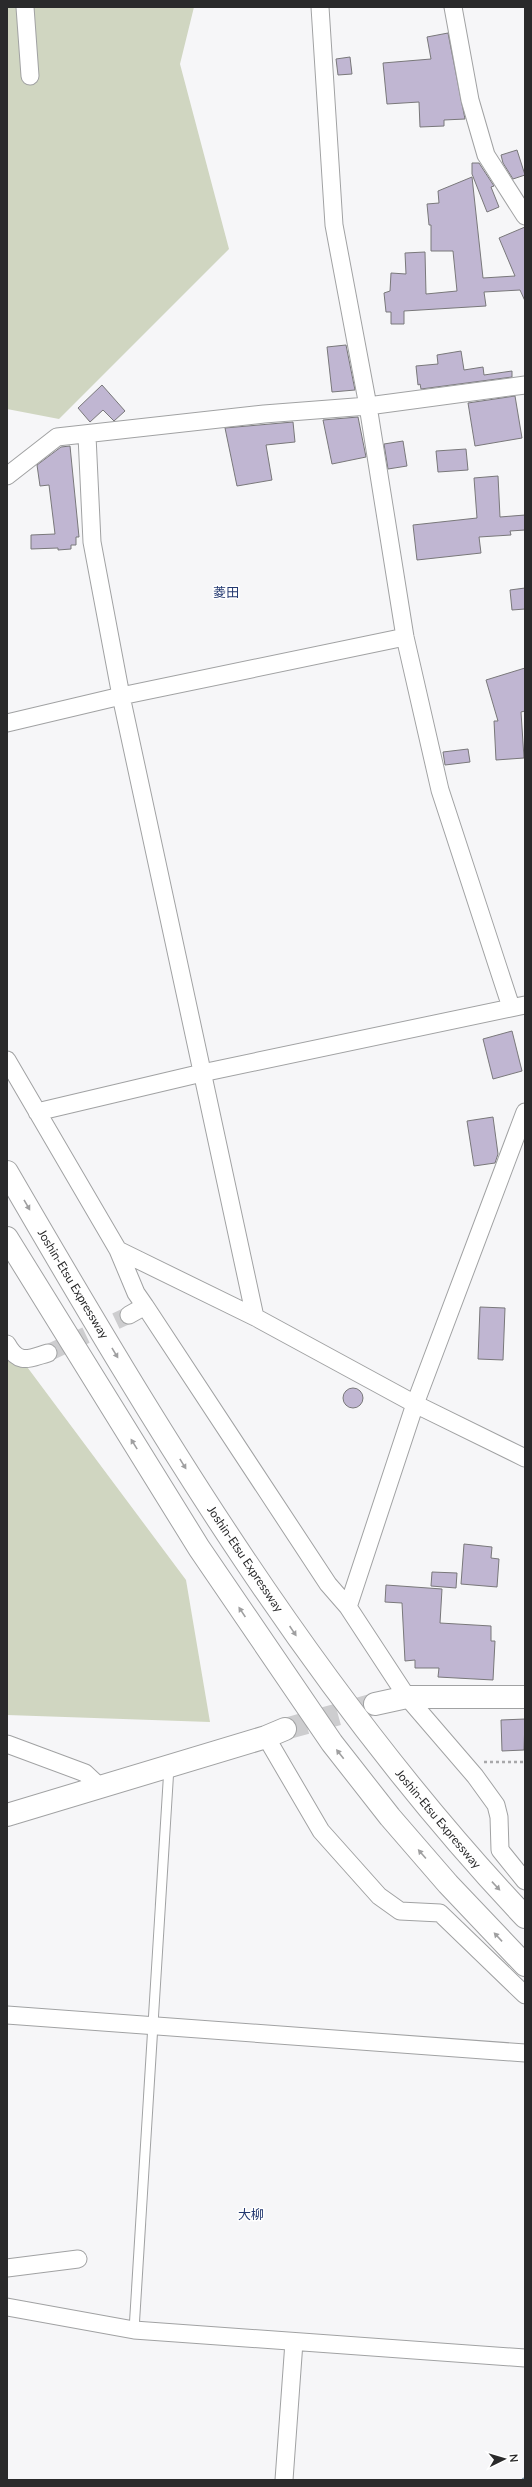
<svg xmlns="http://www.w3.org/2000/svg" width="532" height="2487" viewBox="0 0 532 2487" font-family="Lato,'Noto Sans JP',sans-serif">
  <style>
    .green { fill: #d0d6c1 }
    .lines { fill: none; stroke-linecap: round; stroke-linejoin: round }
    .stream { stroke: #839daf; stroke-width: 5 }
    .building { fill: #c0b6d2; stroke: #79787a }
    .minor-tunnel { stroke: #cdcdcf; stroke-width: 17; stroke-dasharray: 17 8; stroke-linecap: butt }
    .tertiary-tunnel { stroke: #cdcdcf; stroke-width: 22; stroke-dasharray: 22 11; stroke-linecap: butt }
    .service-casing { stroke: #a1a2a3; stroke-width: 11 }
    .minor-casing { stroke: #a1a2a3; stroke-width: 19 }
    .tertiary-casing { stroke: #a1a2a3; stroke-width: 24 }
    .motorway-casing { stroke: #a1a2a3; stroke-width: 24 }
    .path { stroke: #a8a8aa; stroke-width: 2.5; stroke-dasharray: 3 3; stroke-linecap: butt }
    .service { stroke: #fff; stroke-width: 9 }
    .minor { stroke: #fff; stroke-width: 17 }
    .tertiary { stroke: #fff; stroke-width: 22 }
    .motorway { stroke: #fff; stroke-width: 22 }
    .oneway { fill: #9f9fa0 }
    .labels { text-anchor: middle; stroke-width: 3; stroke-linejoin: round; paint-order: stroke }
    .street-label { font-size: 12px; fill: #2a2a2b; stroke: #fff }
    .neighbourhood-label { font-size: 13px; fill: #233870; stroke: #fff }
  </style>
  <rect width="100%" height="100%" fill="#f6f6f8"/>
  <path class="green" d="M7 7H194L180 64 229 249 59 419 7 409Z
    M7 1340 186 1580 210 1722 7 1715Z"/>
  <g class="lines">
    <path class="stream" d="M524 2480H525"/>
  </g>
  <path class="building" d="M448 33 465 119 444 120V126L420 127 419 102 387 104 383 63 431 59 427 37Z
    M350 57 352 74 338 75 336 59Z
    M517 150 525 175 513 179 503 163 501 155Z
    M472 163H479L494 186 491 187 499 207 487 212 472 174Z
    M472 177 483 278 515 276 499 238 525 227V301L520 290 484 292 486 306 404 311V324H391V312H386L384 293 390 291 391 273 406 274 405 253 425 252 426 294 457 291 453 251H431V225H429L427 204 439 203 438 191Z
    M346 345 355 390 332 392 327 347Z
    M461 351 464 370 483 367 484 375 512 371V377L421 389 420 384 418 385 416 366 438 364 437 355Z
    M102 385 125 411 114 421 103 410 90 422 78 408Z
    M515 396 522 438 475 446 468 403Z
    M358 417 366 457 332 464 323 420Z
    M293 422 295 442 266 445 272 480 237 486 225 428Z
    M403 441 407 466 388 469 384 444Z
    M70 446 79 537H76V545H71V549L58 550V548L31 549V535L55 534 49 485 40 486 37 465 61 447Z
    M466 449 468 470 438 472 436 451Z
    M498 476 500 517 525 515V530L510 531 511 535 479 537 481 553 417 560 413 525 477 518 474 478Z
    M525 588V609L512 610 510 590Z
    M525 668V711L521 712 524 758 496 760 494 721H498L486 680Z
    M468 749 470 762 445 765 443 752Z
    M512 1031 522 1071 493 1079 483 1039Z
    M493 1117 498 1154 495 1163 474 1166 467 1121Z
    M480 1307 505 1308 503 1360 478 1359Z
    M343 1398a10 10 0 1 1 20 0a10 10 0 1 1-20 0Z
    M464 1544 492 1547 491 1558 499 1559 497 1587 461 1584Z
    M432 1572 457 1573 456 1588 431 1586Z
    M386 1585 442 1589 440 1623 491 1626V1641H495L493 1680 438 1677 439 1668H415V1660L405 1661 402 1603 385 1602Z
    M525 1719 524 1750 502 1751 501 1720Z"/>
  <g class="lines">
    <path class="minor-tunnel" d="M48 1353 129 1315"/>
    <path class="tertiary-tunnel" d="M285 1729 375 1704"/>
    <g class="service-casing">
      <path id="service" d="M134 2330 169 1767"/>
    </g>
    <g class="minor-casing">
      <path id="minor" d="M25 7 30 76
        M320 7 334 225 368 406 405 637 440 790 511 1007
        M453 7 470 100 486 155 525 216
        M87 436 92 542 121 696 255 1317
        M7 476 57 437 264 414 368 406 525 385
        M7 723 121 696 405 637
        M7 1060 118 1250 136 1293 145 1306 328 1584 348 1607 407 1697 475 1776 496 1805 499 1817 500 1850 525 1881
        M37 1112 202 1073 525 1005
        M118 1250 255 1317 415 1404 525 1458
        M129 1315 145 1306
        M7 1344C19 1366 30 1358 48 1353
        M348 1607 415 1404 525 1112
        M266 1737 321 1831 379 1896 400 1911 440 1913 525 1995
        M7 1744 85 1773 100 1787
        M7 2015 525 2053
        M7 2268 78 2259
        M7 2307 134 2330 525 2358
        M284 2480 294 2342"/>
    </g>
    <g class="tertiary-casing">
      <path id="tertiary" d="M375 1704 407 1697H525
        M7 1815 266 1737 285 1729"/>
    </g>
    <g class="motorway-casing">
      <path id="motorway" d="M7 1172C159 1434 316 1696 525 1917
        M7 1238 199 1548 332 1743 390 1817 448 1884 525 1965"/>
    </g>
    <path class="path" d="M484 1762H525"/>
    <use href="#service" class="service"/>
    <use href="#minor" class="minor"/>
    <use href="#tertiary" class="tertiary"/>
    <use href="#motorway" class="motorway"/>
  </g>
  <defs><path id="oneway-solid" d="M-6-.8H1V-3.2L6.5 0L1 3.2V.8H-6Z"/></defs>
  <g class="oneway">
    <use href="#oneway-solid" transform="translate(27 1205) rotate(60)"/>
    <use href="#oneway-solid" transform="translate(115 1353) rotate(59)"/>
    <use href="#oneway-solid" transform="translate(134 1444) rotate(-122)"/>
    <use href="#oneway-solid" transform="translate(183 1464) rotate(58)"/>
    <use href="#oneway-solid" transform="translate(242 1612) rotate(-124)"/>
    <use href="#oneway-solid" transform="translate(293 1631) rotate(56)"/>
    <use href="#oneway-solid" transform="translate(340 1754) rotate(-128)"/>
    <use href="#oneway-solid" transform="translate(422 1854) rotate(-131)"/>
    <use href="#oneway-solid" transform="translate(496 1886) rotate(47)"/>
    <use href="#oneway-solid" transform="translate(498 1937) rotate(-133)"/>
  </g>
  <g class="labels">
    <g class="street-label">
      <text transform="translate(73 1284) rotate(59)" y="4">Joshin-Etsu Expressway</text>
      <text transform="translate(245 1559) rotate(56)" y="4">Joshin-Etsu Expressway</text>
      <text transform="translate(438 1819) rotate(50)" y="4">Joshin-Etsu Expressway</text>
    </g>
    <g class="neighbourhood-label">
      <text x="226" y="597">菱田</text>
      <text x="251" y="2219">大柳</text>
    </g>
  </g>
  <rect width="532" height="2487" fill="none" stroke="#2a2a2b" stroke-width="16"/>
  <g transform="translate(504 2459) rotate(85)" stroke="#ffffff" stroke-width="3" paint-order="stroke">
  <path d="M0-3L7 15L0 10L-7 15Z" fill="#2a2a2b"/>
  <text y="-6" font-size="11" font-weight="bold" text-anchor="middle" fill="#2a2a2b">N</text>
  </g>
</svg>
